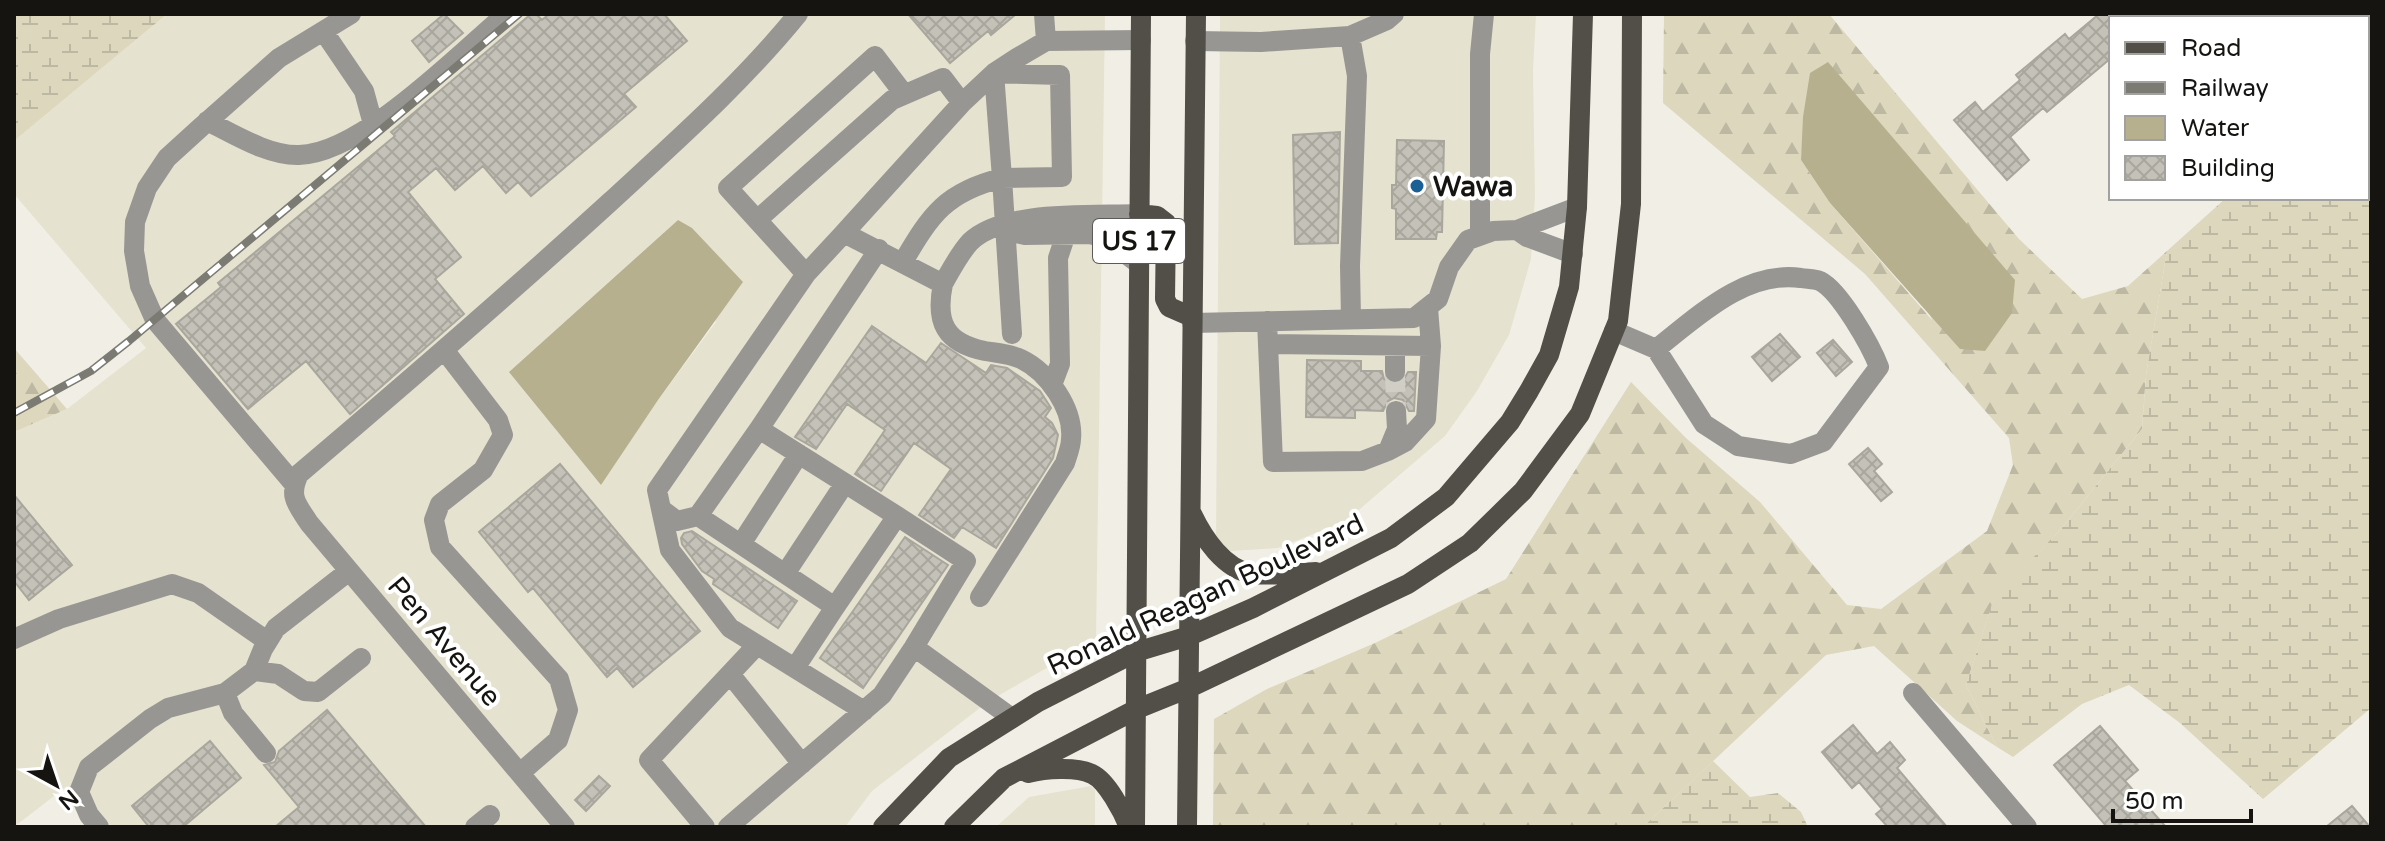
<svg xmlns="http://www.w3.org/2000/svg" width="2385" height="841" viewBox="0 0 2385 841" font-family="'Varela Round',sans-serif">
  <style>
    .built { fill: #e6e2d0; fill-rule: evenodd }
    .forest { fill: url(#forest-firs); fill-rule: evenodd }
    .wetland { fill: url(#wetland-marsh) }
    .water { fill: #b7b08f }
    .building { fill: url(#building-cross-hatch); stroke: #a9a79d; stroke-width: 2 }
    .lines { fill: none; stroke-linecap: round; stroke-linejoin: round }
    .minor-tunnel { stroke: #d0cec5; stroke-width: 20; stroke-dasharray: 20 10; stroke-linecap: butt }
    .minor { stroke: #979692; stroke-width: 20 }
    .major { stroke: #514f48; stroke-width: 20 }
    .rail-casing { stroke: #7b7a73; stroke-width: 8 }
    .rail { stroke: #fff; stroke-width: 5; stroke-dasharray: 15; stroke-linecap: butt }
    .poi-dot { fill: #1b6095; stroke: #fff; stroke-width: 3 }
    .labels { text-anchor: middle; stroke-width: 8; stroke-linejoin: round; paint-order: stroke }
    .shield { fill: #fff; stroke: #5b5a58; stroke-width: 2 }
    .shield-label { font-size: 26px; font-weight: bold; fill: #151411 }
    .poi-label { font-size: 28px; font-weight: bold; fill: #151411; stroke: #fff; text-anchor: start }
    .street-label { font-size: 28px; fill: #151411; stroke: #fff }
  </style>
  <defs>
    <pattern id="forest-firs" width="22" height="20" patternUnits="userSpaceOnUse" patternTransform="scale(2)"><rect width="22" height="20" fill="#ddd7bd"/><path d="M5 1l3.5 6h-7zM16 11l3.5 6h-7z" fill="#bdb8a1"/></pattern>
    <pattern id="wetland-marsh" width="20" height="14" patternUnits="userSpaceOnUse" patternTransform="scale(2)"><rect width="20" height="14" fill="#ddd7bd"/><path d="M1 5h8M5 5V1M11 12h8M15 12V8" fill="none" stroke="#bdb8a1"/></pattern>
    <pattern id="building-cross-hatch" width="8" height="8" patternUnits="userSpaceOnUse" patternTransform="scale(2)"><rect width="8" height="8" fill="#c4c2b8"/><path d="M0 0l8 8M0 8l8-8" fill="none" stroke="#a8a69d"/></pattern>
  </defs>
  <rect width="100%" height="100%" fill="#f1efe5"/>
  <path class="built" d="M167 14H1105L1096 640 989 701 872 791 845 827H102L67 786 14 827V432L67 409 146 348 14 194V141ZM678 220 716 322 658 400 510 371Z
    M1220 14H1536L1533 70 1535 196 1531 259 1509 335 1477 391 1445 436 1346 521 1278 548 1230 551 1216 537Z
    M1091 786 1095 790V827H996L1029 797Z"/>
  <path class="forest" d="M1664 14H1829L2019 239 2082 299 2128 286 2167 251 2146 375 2142 429 2061 529 1994 599 1966 685 1997 747 1957 721 1874 646 1826 655 1643 827H1213L1214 719 1267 689 1375 643 1506 579 1631 382 1686 438 1760 502 1847 605 1881 609 1987 531 2013 465 2009 438 1865 274 1663 103ZM1827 63H1828L1932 320 1830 203 1801 160 1811 73Z
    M14 348 67 409 14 432Z"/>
  <path class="wetland" d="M14 14H167L14 141Z
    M2371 96V708L2263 799 2180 723 2129 685 2082 704 2013 757 1997 747 1966 685 1994 598 2061 529 2142 429 2146 375 2167 251 2226 198H2367V97Z
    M1713 761 1750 797 1778 793 1801 812 1808 827H1643Z"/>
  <path class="water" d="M1828 62 2015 280 2012 313 1985 351 1960 349 1830 203 1801 160 1803 117 1810 73Z
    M678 220 692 228 743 282 658 400 601 485 509 372Z"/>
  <path class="building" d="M444 14 463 33 429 62 412 41Z
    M531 14H536L542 20 549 14H664L687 41 624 94 636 107 531 196 518 182 506 193 483 166 455 190 436 168 408 192 461 257 435 279 464 314 350 414 306 361 248 409 176 324 221 287 218 283 395 136 391 132Z
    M908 14H1016L991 35 988 31 950 63Z
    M2099 14H2111V58L2047 112 2043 108 2010 137 2029 160 2007 180 1954 120 1975 102 1983 112 2020 80 2016 75 2065 34 2069 39Z
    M1340 132 1338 243 1295 244 1293 135Z
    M1397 140 1444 141 1442 232H1437L1436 239H1396V209L1392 208V185H1396Z
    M872 326 926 363 941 343 986 373 991 365 1007 368 1040 391 1051 408 1045 417 1052 423 1058 435 1053 458 996 548 962 527 954 538 919 515 951 469 914 443 881 491 855 474 885 430 847 404 816 449 795 437Z
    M1780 334 1800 357 1772 381 1752 357Z
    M1833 340 1852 362 1836 376 1817 353Z
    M1307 360 1361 361V371H1382L1384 379 1394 385 1402 383 1408 372H1416L1414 411H1409L1403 400 1394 398 1388 401 1383 411 1355 410V418L1306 417Z
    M1868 448 1882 464 1874 471 1892 492 1881 501 1849 464Z
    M560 464 700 631 633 687 617 668 607 677 533 588 528 592 479 532Z
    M14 495 72 565 29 600 14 581Z
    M692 531 797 601 778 628 713 584 714 579 702 571 682 544 681 538 684 533Z
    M905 537 948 565 863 688 820 658Z
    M327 710 426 827H275L299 807 264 765 275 762 279 751Z
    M1853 725 1877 754 1890 742 1905 760 1897 768 1947 827H1888L1876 814 1882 809 1859 782 1852 788 1822 752Z
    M2100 726 2138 770 2125 781 2166 827H2107L2054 765Z
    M210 741 241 778 183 827H149L132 806Z
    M599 776 610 786 586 811 575 800Z
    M2352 806 2370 827H2326Z"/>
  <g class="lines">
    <path class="minor-tunnel" d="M1395 372 1396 411"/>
    <path class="minor" d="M1044 14 1046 41
      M2190 14 2193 18
      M324 32 364 91 373 124
      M1350 36 1357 76 1350 266 1351 319
      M1195 41 1261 42 1350 36 1387 20 1394 14
      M207 121C234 134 268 156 299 155 361 154 459 54 506 14
      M757 220 892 100 943 78 962 103
      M1007 225 1016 233 1025 235 1090 234 1105 238 1139 264
      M1517 230 1527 237 1573 254
      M844 233 962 103 994 73 1017 58 1046 41 1141 40
      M1480 236V54L1484 14
      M879 249 759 429 897 516 835 607 698 516 677 521 661 509 657 490 806 274 844 233 943 284C951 270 959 254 970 242 1004 209 1093 216 1139 214
      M903 262C931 214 946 192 1002 178L994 73 1060 75 1062 177 1002 178 1012 334
      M806 274 728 188 875 56 904 94
      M943 284C935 322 945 343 985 351 997 353 1010 354 1021 359 1048 372 1074 409 1071 439 1071 447 1067 456 1065 463L980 597
      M1267 321 1273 462 1362 461 1388 451 1397 429 1396 411
      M1192 323 1414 318 1438 299 1449 267 1468 240 1493 231 1517 230 1577 207
      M1614 331 1656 349 1704 424 1738 446 1791 454 1823 442 1879 367C1871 346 1840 291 1820 281 1815 279 1807 279 1801 278 1745 270 1697 317 1656 349
      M1268 344 1431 346
      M445 351 498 420 503 435 483 470 440 504 434 520 440 547 559 679 568 710 558 740 520 773
      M1395 372V347
      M1052 385 1060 364 1058 258 1066 234
      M1388 451 1405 442 1426 419 1431 346 1428 308
      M294 484 155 320 140 286 134 251 135 222 147 188 167 158 200 128 279 58 351 14
      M661 509 670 550 730 628 864 711
      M698 516 759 429
      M897 516 966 561 914 647 1012 718
      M741 544 799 454
      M785 574 845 483
      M14 639 59 619 172 584 198 593 267 641
      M795 668 835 607
      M254 671 278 674 304 691 318 692 361 658
      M730 674 802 764
      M225 693 233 713 266 753
      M1913 693 2027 827
      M99 827 89 815 79 792 89 767 150 719 168 708 225 693 254 671 263 649 276 628 349 571
      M475 827 490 815
      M565 827 309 523C297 504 288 497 299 474 404 385 508 295 610 202 675 142 742 83 798 14
      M705 827 649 760 757 645
      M728 827 882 695 914 647"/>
    <path class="major" d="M1139 214 1157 216 1166 223 1165 299 1169 307 1192 317
      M1192 514C1203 537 1224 570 1253 574 1273 576 1295 573 1316 572
      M1028 773C1044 769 1076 766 1092 774 1107 781 1123 812 1129 827
      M883 827 949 758 1038 702 1136 652 1189 636 1253 608 1391 538 1446 497 1510 422 1529 391 1549 355 1569 287 1577 207 1583 14
      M954 827 1004 778 1137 709 1189 688 1408 584 1470 543 1523 491 1580 414 1618 321 1631 204 1632 14
      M1135 827 1141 14
      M1187 827 1196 14"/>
    <g class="rail-casing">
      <path id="rail" d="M14 413 91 371 129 341 519 14"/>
    </g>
    <use href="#rail" class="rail"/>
  </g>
  <circle class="poi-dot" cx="1417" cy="186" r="8"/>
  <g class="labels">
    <rect class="shield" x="1093" y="219" width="92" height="44" rx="6"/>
    <g class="shield-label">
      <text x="1139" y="250">US 17</text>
    </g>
    <g class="poi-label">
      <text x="1433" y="196">Wawa</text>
    </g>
    <g class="street-label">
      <text transform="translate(1205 594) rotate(-25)" y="10">Ronald Reagan Boulevard</text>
      <text transform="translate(445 641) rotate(50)" y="10">Pen Avenue</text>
    </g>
  </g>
  <rect width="2385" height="841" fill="none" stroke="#151411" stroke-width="32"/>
  <rect x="2109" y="16" width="260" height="184" fill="#ffffff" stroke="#a1a1a0" stroke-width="2"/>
  <rect x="2125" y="42" width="40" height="12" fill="#514f48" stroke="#a1a1a0" stroke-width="2"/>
  <text x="2181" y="56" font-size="24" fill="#151411">Road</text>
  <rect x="2125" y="82" width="40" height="12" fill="#7b7a73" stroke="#a1a1a0" stroke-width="2"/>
  <text x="2181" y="96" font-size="24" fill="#151411">Railway</text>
  <rect x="2125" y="116" width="40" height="24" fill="#b7b08f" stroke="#a1a1a0" stroke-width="2"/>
  <text x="2181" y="136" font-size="24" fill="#151411">Water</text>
  <rect x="2125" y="156" width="40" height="24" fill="url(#building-cross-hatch)" stroke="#a1a1a0" stroke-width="2"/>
  <text x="2181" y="176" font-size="24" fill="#151411">Building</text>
  <g transform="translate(56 785) rotate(140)" stroke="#ffffff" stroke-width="6" paint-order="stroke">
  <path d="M0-6L14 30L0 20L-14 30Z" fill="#151411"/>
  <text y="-12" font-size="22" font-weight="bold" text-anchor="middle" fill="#151411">N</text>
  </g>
  <path d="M2113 809v12h138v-12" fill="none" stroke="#151411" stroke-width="4"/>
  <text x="2125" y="809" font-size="24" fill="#151411" stroke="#ffffff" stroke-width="6" paint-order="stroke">50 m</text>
</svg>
